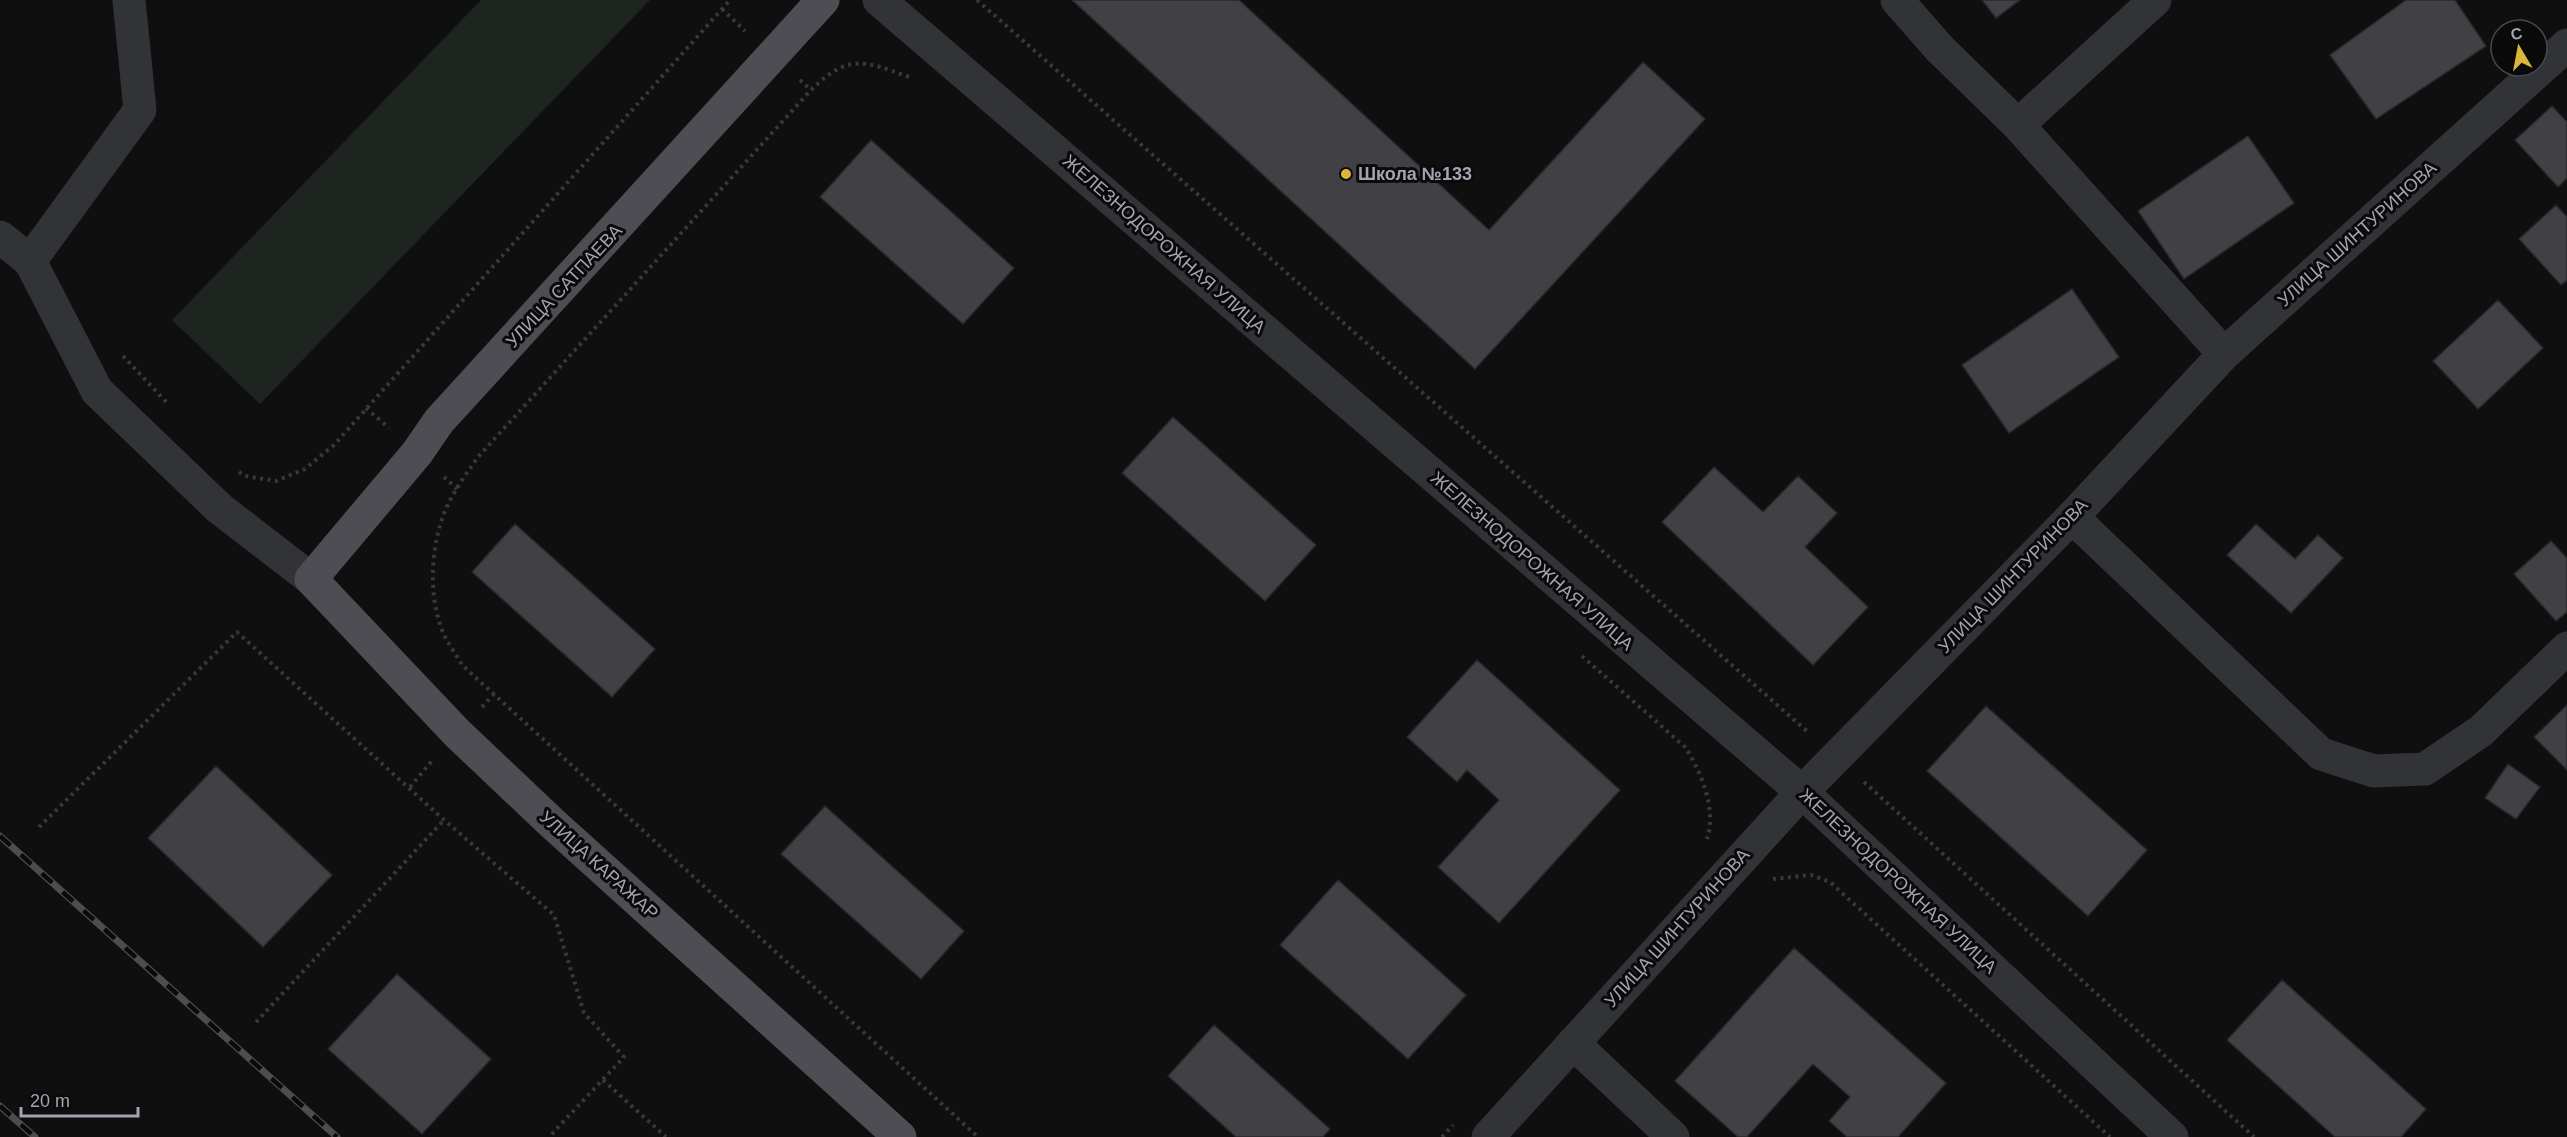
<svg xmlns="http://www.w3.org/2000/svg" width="2567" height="1137" viewBox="0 0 2567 1137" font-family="Arial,sans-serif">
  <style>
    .green { fill: #1e241f }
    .building { fill: #414145; stroke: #29292c; stroke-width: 1.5 }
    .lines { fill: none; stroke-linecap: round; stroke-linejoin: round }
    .path { stroke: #39393d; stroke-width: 4; stroke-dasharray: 3 4.5; stroke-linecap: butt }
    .minor { stroke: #323337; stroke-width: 33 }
    .major { stroke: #4d4d53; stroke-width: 33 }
    .rail-casing { stroke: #4c4c51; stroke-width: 7 }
    .rail { stroke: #0a0a0b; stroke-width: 4.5; stroke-dasharray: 14; stroke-linecap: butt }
    .poi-dot { fill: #dcb63b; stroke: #0a0a0b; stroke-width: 2 }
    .labels { text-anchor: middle; stroke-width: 6; stroke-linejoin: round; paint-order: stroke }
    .poi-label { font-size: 18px; font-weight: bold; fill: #a2a4af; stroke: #0a0a0b; text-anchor: start }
    .street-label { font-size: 18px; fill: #a2a4af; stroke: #0a0a0b }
  </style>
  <rect width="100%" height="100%" fill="#0f0f10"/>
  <path class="green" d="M481 0H650L260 404 172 320Z"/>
  <path class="building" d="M1072 0H1239L1489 230 1643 62 1705 119 1475 369Z
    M1982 0H2020L1996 18Z
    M2406 0H2455L2486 46 2376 119 2330 55Z
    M2552 106 2567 122V178L2558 187 2515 140Z
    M2248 136 2294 203 2184 279 2138 211Z
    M871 140 1014 268 963 324 820 197Z
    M2556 205 2567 217V280L2561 285 2519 239Z
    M2072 289 2119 357 2009 433 1962 365Z
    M2498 300 2543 348 2478 409 2433 361Z
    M1173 417 1316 545 1265 601 1122 473Z
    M1714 467 1763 512 1798 476 1837 513 1805 547 1868 607 1813 665 1662 522Z
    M515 524 655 649 612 697 472 572Z
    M2256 524 2295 559 2318 535 2343 558 2291 613 2227 555Z
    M2551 541 2567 558V612L2556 621 2514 574Z
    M1477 660 1620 790 1499 923 1438 867 1499 800 1467 770 1457 782 1407 737Z
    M2567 705V770L2534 737Z
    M1986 706 2147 850 2088 916 1927 771Z
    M2508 764 2540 787 2516 819 2485 798Z
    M216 766 332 875 263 947 148 838Z
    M825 806 964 931 921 979 781 854Z
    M1338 880 1466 995 1408 1059 1280 945Z
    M1794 948 1946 1083 1898 1137H1847L1829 1121 1850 1097 1813 1064 1747 1137H1738L1675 1081Z
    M397 974 491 1059 422 1134 328 1049Z
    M2282 980 2426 1109 2401 1137H2335L2227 1040Z
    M1214 1025 1330 1129 1323 1137H1236L1168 1076Z"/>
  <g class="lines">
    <path class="path" d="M977 0 1809 733
      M722 9 745 31
      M909 77C863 60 848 54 811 90L478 457C464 477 448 499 441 522 430 558 429 602 445 637 450 646 457 656 462 665L978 1137
      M800 80 811 90
      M123 356 169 405
      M366 408 389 428
      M239 472 245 476 276 481 305 469 334 445 730 0
      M444 477 457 489
      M1582 656 1685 747C1701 771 1717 810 1707 839
      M482 707 494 694
      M1864 782 2254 1137
      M410 787 432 761
      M39 827 237 632 444 820 554 915 584 1013 624 1057 549 1137
      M1773 879 1811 875 1830 882 2110 1137
      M256 1022 444 820
      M603 1080 666 1137
      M1442 1137 1453 1125"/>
    <path class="minor" d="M879 0 1802 792 2172 1137
      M1897 0 1940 49 2018 125 2224 354
      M2018 125 2155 0
      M0 237 30 261 97 391 219 508 311 579
      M30 261 140 110 129 0
      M2072 517 2321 754 2374 771 2425 769 2481 731 2567 648
      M1573 1043 1673 1137
      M1488 1137 1802 792 2072 517 2224 354 2567 45"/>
    <path class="major" d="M823 0 439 421 417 453 311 579 457 733 552 823 900 1137"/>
    <g class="rail-casing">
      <path id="rail" d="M0 836 337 1137
        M0 1106 35 1137"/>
    </g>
    <use href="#rail" class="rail"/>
  </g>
  <circle class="poi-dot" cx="1346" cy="174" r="6"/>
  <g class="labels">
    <g class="poi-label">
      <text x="1358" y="180">Школа №133</text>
    </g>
    <g class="street-label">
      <text transform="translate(2357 234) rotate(-42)" y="6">УЛИЦА ШИНТУРИНОВА</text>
      <text transform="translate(1164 244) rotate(41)" y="6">ЖЕЛЕЗНОДОРОЖНАЯ УЛИЦА</text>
      <text transform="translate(564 286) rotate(-47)" y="6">УЛИЦА САТПАЕВА</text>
      <text transform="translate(1532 561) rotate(41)" y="6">ЖЕЛЕЗНОДОРОЖНАЯ УЛИЦА</text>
      <text transform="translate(2013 576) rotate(-46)" y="6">УЛИЦА ШИНТУРИНОВА</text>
      <text transform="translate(599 865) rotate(42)" y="6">УЛИЦА КАРАЖАР</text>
      <text transform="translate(1898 881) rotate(43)" y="6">ЖЕЛЕЗНОДОРОЖНАЯ УЛИЦА</text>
      <text transform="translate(1677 928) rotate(-48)" y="6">УЛИЦА ШИНТУРИНОВА</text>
    </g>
  </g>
  <g transform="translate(2519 48) rotate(350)"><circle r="28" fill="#0a0a0b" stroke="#47484d" stroke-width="1.5"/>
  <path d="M0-4.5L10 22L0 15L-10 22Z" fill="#dcb63b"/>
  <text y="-9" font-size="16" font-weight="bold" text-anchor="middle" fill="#a2a4af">С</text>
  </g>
  <path d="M21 1107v9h117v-9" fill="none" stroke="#a2a4af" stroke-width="3"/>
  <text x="30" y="1107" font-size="18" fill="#a2a4af" stroke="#0a0a0b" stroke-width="4.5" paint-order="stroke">20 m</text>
</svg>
